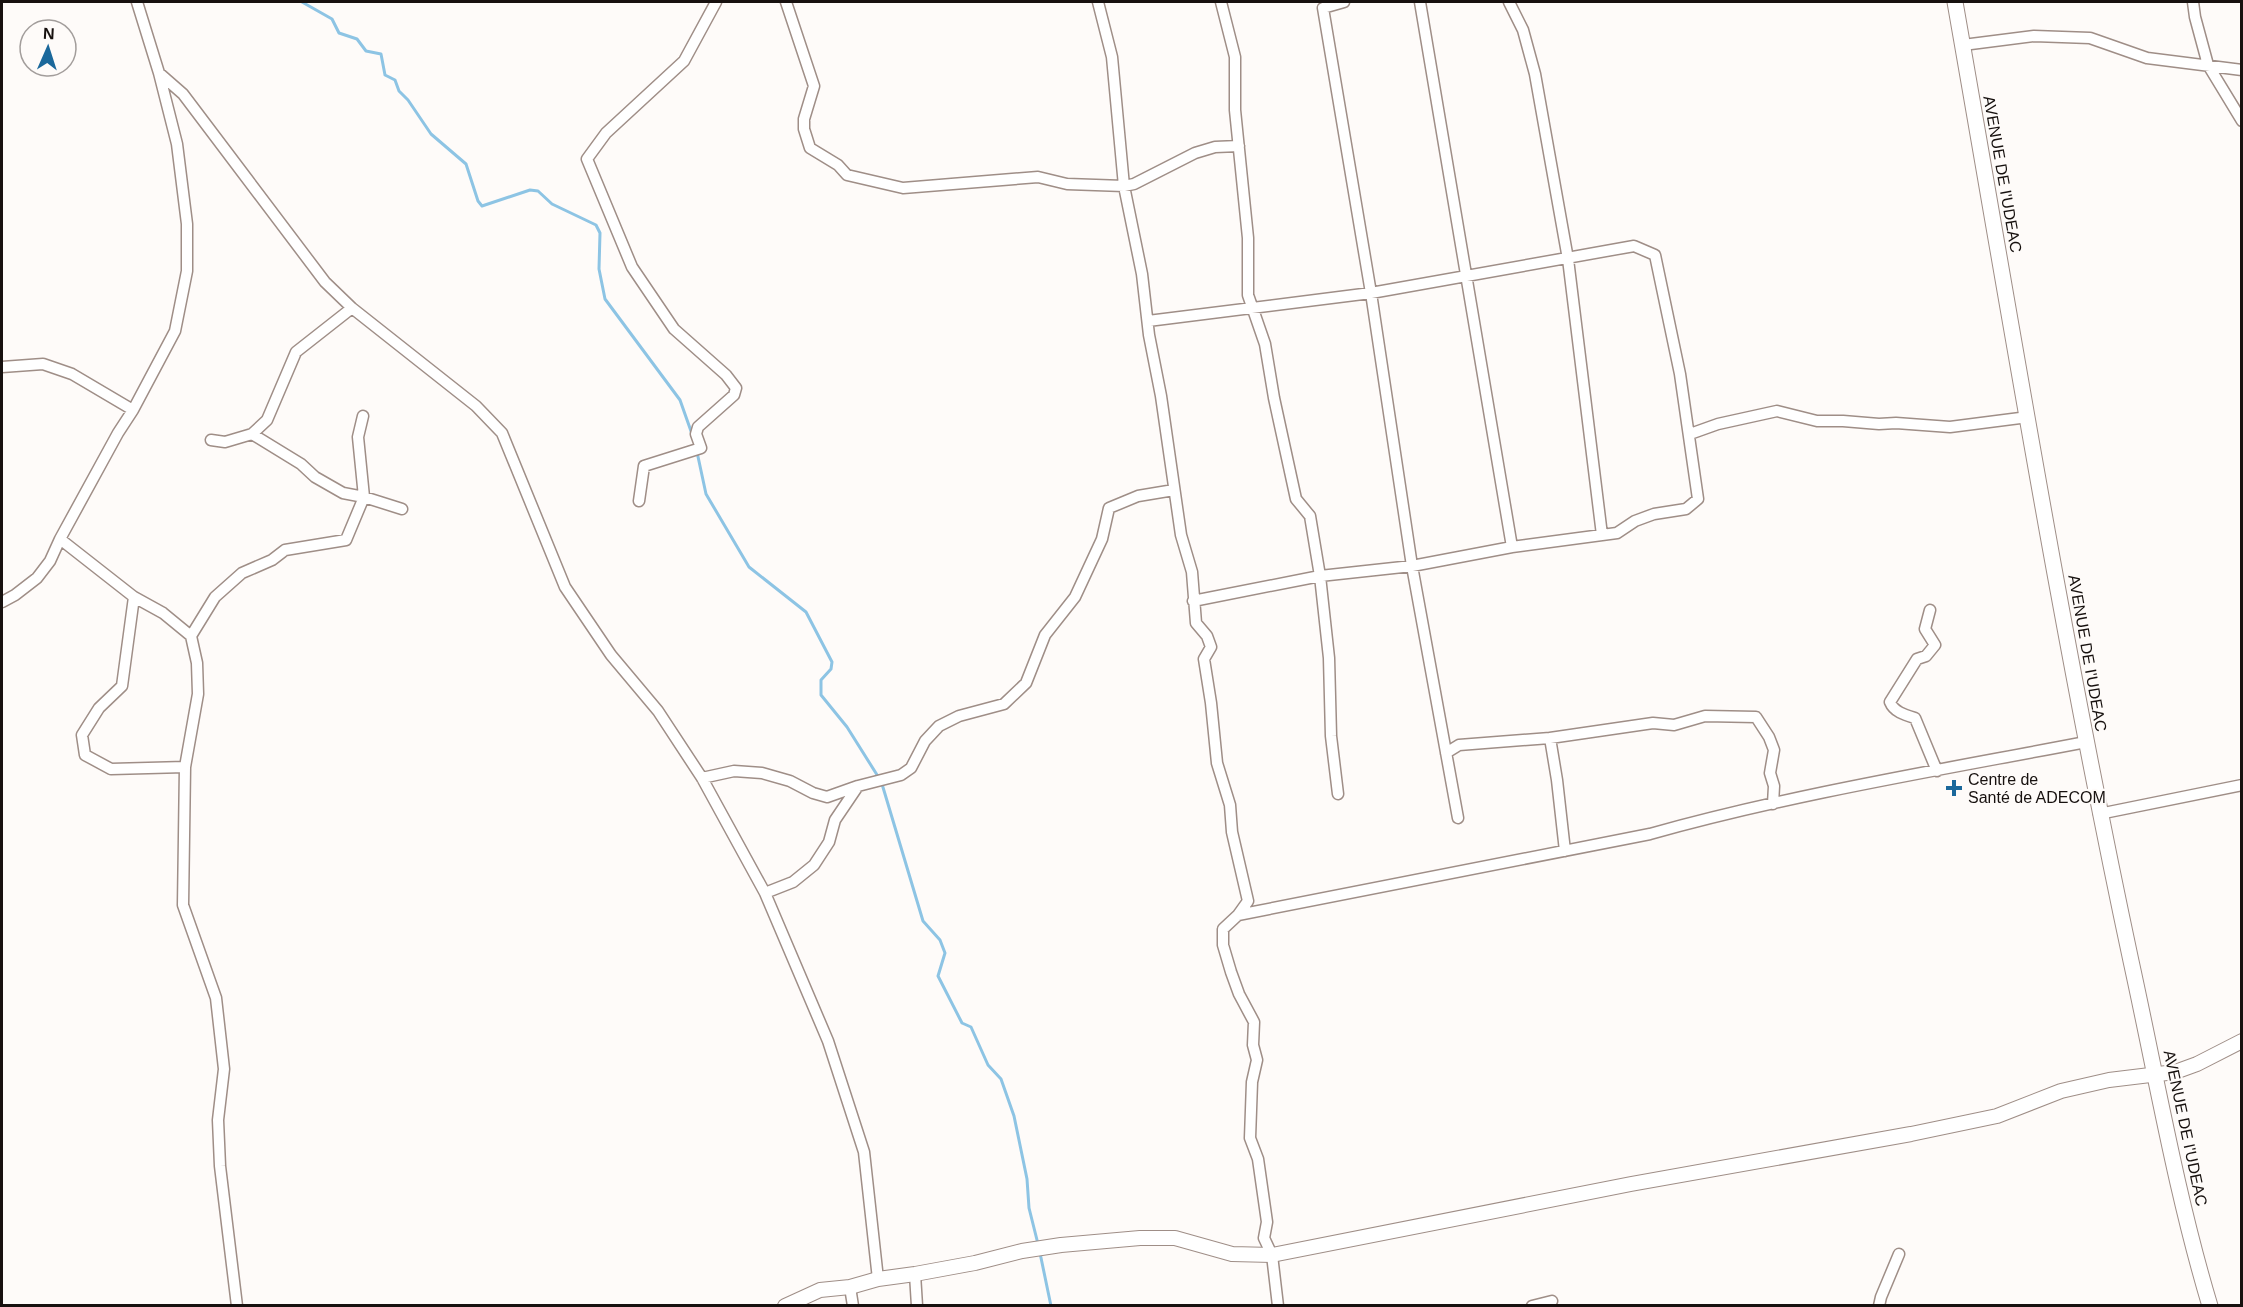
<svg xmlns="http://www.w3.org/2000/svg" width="2243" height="1307" viewBox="0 0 2243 1307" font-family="Helvetica,sans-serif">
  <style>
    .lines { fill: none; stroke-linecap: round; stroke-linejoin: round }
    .stream { stroke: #8dc4e4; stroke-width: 3 }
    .minor-casing { stroke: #9f8e87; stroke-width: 13 }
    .tertiary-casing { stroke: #9f8e87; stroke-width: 16 }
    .secondary-casing { stroke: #9f8e87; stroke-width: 17 }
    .minor { stroke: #fff; stroke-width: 10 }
    .tertiary { stroke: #fff; stroke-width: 14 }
    .secondary { stroke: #fff; stroke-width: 15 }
    .poi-dot { fill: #1b689b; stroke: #fefbf9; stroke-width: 2 }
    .labels { text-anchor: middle; stroke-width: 4.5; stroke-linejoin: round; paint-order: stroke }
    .street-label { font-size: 16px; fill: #17110f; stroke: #fefbf9 }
    .poi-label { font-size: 16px; fill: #17110f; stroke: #fefbf9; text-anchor: start }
  </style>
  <rect width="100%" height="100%" fill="#fefbf9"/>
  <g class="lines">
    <path class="stream" d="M302 2 332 19 339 33 357 39 366 51 381 54 385 75 395 80 399 91 408 100 431 134 466 164 478 201 482 206 530 190 538 191 552 204 596 225 600 233 599 269 605 299 680 400 692 434
      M697 452 706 494 749 567 806 612 832 662 831 669 821 680V695L847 727 879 778
      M882 784 923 921 940 940 945 953 938 976 962 1023 971 1027 988 1065 1001 1079 1014 1116 1027 1179 1029 1208 1038 1244
      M1040 1253 1051 1306"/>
    <g class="minor-casing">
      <path id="minor" d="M786 2 814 86 804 119V129L810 148 838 165 847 175 903 188 1038 177 1067 184 1124 186 1134 184 1195 153 1215 147 1239 146
        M1098 2 1112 57 1124 186 1142 274 1149 335 1161 396 1181 535 1192 572 1196 623 1207 636 1211 647 1204 659 1211 703 1217 763 1230 805 1232 832 1248 901 1238 915 1223 929V945L1231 972 1239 994 1254 1022 1253 1045 1257 1060 1252 1082 1250 1138 1258 1159 1267 1222 1264 1238 1272 1255 1278 1306
        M1221 2 1235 57V110L1248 238V295L1265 344 1274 398 1296 499 1310 516 1320 576 1329 658 1331 736 1338 794
        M1344 2 1323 8 1371 293 1412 566 1458 818
        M1420 2 1512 547
        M1509 2 1523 30 1535 74 1568 259 1602 535
        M2193 2 2195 17 2208 65 2242 121
        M1963 45 2034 36 2090 38 2147 58 2242 70
        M159 73 183 94 325 282 352 308 476 406 502 433 565 587 611 655 658 711 702 778 765 893 828 1041 864 1152 878 1279
        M1148 321 1371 293 1634 246 1655 255 1680 374 1698 499 1686 509 1654 514 1635 521 1617 533 1512 547 1412 566 1320 576 1193 601
        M2 367 43 364 72 374 133 410
        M252 434 301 464 315 477 343 493 364 497 402 509
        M1690 434 1718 424 1777 411 1817 421H1843L1879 424 1896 423 1950 427 2028 417
        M211 440 225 442 252 434 267 420 296 352 352 308
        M639 501 644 466 701 448 696 434 698 427 734 395 736 388 726 375 674 329 632 267 587 159 606 133 684 61 716 2
        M60 539 134 597 163 613 191 636 197 663 198 694 185 767 183 905 216 998 224 1069 218 1120 220 1166 237 1306
        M134 597 122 686 99 708 82 735 85 755 111 769 185 767
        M2 602 15 595 37 578 50 561 60 539 118 433 133 410 175 331 187 271V224L177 144 159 73 137 2
        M1930 610 1925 629 1935 645 1926 656 1917 659 1890 702C1894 712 1905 715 1915 718L1937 771
        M191 636 215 597 242 573 272 560 285 550 346 540 364 497 358 437 363 416
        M1550 738 1557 780 1565 851
        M1446 753 1459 745 1550 738 1653 723 1674 725 1705 716 1756 717 1769 737 1774 750 1770 773 1774 786 1773 804
        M702 778 734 771 762 773 790 781 813 793 827 797 858 786
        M2099 814 2242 785
        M765 893 793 882 814 865 829 842 835 820 858 786 901 775 911 768 925 741 939 726 959 716 1004 704 1026 683 1045 635 1075 597 1102 539 1109 508 1138 496 1174 490
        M1238 915 1650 834C1793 794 1940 770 2086 742
        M915 1274 917 1306
        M850 1287 853 1306
        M1532 1306 1552 1301
        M1879 1306 1881 1297 1899 1254"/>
    </g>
    <g class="tertiary-casing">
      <path id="tertiary" d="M785 1306 820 1290 850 1287 878 1279 915 1274 975 1263 1022 1251 1061 1245 1140 1238H1175L1232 1254 1272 1255 1631 1184 1911 1134 1997 1116 2061 1091 2109 1080 2175 1072 2197 1064 2242 1041"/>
    </g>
    <g class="secondary-casing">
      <path id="secondary" d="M1955 2C2011 322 2063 643 2131 961 2156 1075 2176 1193 2210 1306"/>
    </g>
    <use href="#minor" class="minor"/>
    <use href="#tertiary" class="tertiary"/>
    <use href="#secondary" class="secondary"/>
  </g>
  <path class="poi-dot" d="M1951 779h6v6h6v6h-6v6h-6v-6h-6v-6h6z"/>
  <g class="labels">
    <g class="street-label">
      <text transform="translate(2003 174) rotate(80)" y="6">AVENUE DE I'UDEAC</text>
      <text transform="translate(2088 653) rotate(80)" y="6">AVENUE DE I'UDEAC</text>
      <text transform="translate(2186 1128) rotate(78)" y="6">AVENUE DE I'UDEAC</text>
    </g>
    <g class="poi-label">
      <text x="1968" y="785">Centre de<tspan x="1968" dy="18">Santé de ADECOM</tspan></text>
    </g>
  </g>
  <rect width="2243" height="1307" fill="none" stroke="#17110f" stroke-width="6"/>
  <g transform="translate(48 48) rotate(3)"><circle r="28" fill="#fefbf9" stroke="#a29d9b" stroke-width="1.5"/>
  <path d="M0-4.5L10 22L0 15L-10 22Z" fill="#1b689b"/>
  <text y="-9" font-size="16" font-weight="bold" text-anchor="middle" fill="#17110f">N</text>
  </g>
</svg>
